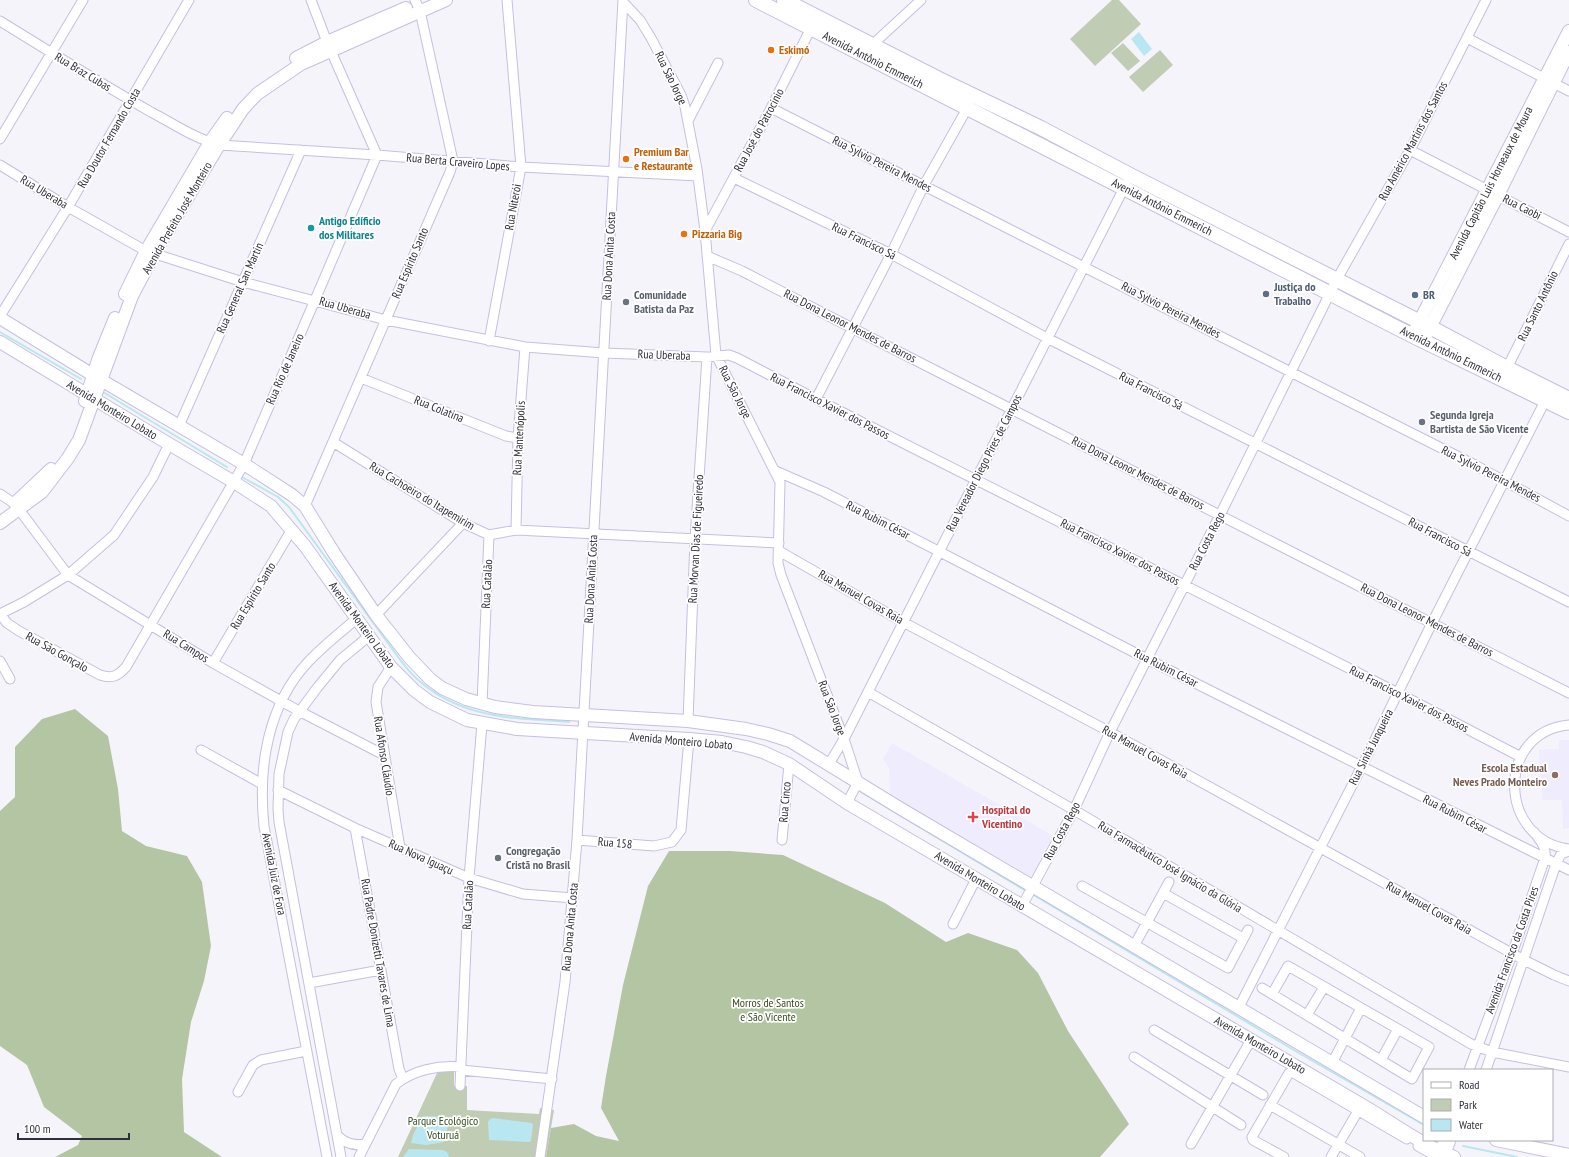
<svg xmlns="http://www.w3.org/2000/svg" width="1569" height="1157" viewBox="0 0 1569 1157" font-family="'PT Sans Narrow',sans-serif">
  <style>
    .built { fill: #efecfd }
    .green { fill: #c0ccb4 }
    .forest { fill: #b4c5a4 }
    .water { fill: #b9e7f1 }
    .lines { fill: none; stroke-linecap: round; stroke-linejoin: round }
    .stream { stroke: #b9e7f1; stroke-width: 2 }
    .street-casing { stroke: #c6bfe1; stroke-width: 11 }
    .secondary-casing { stroke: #c6bfe1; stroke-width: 14 }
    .primary-casing { stroke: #c6bfe1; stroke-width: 16 }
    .street { stroke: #fff; stroke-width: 9 }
    .secondary { stroke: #fff; stroke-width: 12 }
    .primary { stroke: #fff; stroke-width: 14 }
    .food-dot { fill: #e8710a; stroke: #fff; stroke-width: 1.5 }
    .culture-dot { fill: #0f9aa8; stroke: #fff; stroke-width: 1.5 }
    .service-dot { fill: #5c6f8a; stroke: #fff; stroke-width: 1.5 }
    .worship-dot { fill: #6b7280; stroke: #fff; stroke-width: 1.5 }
    .education-dot { fill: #8d6e63; stroke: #fff; stroke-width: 1.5 }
    .health-dot { fill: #e0444e; stroke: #fff; stroke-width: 1.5 }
    .labels { text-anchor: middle; stroke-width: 3.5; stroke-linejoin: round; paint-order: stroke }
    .food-label { font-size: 12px; font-weight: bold; fill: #c56008; stroke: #fff; text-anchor: start }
    .street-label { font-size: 12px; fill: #322f3d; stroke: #fff }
    .culture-label { font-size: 12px; font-weight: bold; fill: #0d838f; stroke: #fff; text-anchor: start }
    .service-label { font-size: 12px; font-weight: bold; fill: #4e5e75; stroke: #fff; text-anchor: start }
    .worship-label { font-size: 12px; font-weight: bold; fill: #5b616d; stroke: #fff; text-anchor: start }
    .education-label { font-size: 12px; font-weight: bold; fill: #785e54; stroke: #fff; text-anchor: end }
    .health-label { font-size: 12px; font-weight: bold; fill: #be3a42; stroke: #fff; text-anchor: start }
    .park-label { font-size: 12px; fill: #374d1c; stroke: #fff }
  </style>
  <rect width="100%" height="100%" fill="#f6f4fb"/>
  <path class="built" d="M1559 740H1569V828L1563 829 1562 800H1542L1539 750 1559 749Z
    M892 743 1057 838 1033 881 890 795 889 768 883 759Z"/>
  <path class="green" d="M1112 0H1119L1141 24 1095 66 1070 39Z
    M1123 43 1140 61 1128 71 1111 53Z
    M1160 50 1173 65 1143 92 1129 77Z
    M438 1071 454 1072V1086H467V1110L539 1114 540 1108 554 1110 546 1157H398Z"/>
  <path class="forest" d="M75 709 108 736 118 789 122 831 146 846 187 856 202 882 211 946 204 981 191 1022 182 1079 184 1132 222 1157H55L78 1145 82 1136 44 1107 27 1065 0 1046V811L15 797V747L42 719Z
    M669 851H730L783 855 885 903 946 942 968 933 1017 950 1038 973 1068 1031 1129 1124 1100 1157H546L551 1128 574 1124 596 1136 619 1141 601 1108 606 1076 623 985 648 886Z"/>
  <path class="water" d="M1139 32 1152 49 1144 56 1131 39Z
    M423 1116 450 1117 444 1142 426 1145 411 1143 413 1135Z
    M493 1118 532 1123 533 1125 531 1141 529 1142 489 1140 488 1122 490 1119Z
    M409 1149 443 1150 447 1152 449 1157H403Z"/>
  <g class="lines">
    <path class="stream" d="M0 332 81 379
      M103 392 227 467
      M242 477 278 497 289 507 401 661C406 667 411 674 417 679 461 719 514 718 569 722
      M861 792 1026 891
      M1032 894 1292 1049 1424 1125
      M1463 1146 1517 1157"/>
    <g class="street-casing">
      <path id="street" d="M623 2 640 20 651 38 681 95 685 107 697 169 705 231 716 355 780 482 778 563 781 575 844 739 858 782 847 803
        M0 21C50 52 100 83 151 112 174 124 194 138 219 145L377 155 521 167 698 176
        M1467 38 1569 91
        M872 45 921 0
        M771 108 1330 392 1475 465 1569 516
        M688 121 718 63
        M0 139 83 0
        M1410 150 1569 232
        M0 165 68 207 146 251 243 282 386 320 525 347 604 353 707 357 729 355 737 358 816 399 1398 693 1521 757
        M734 178 891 254 1047 338 1569 602
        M705 231 771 108 811 28
        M707 256 742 271 852 328 1569 693
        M0 316 68 207 189 0
        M489 341 521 167 507 0
        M1507 368 1569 244
        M361 378 506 436 518 438
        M816 399 891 254 924 185 969 105
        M179 426 301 150
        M333 442 463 523 489 535 516 530 779 543
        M776 471 824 492 1147 659 1569 870
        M0 494 15 504 68 575 213 663 299 711 384 755
        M305 506 450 172 453 161 420 11 415 0
        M516 530 518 438 525 347
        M779 551 903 622 1110 732 1524 960 1554 975 1569 981
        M0 614 7 623 19 631 100 675C112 679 118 676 126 667L244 464 315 300 377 155 327 42 311 0
        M0 614 24 602 68 575 114 535 153 477 169 444
        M376 615 463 523
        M0 661 10 679
        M213 663 292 529
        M391 667 378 687 376 702 400 848
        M868 692 1074 810 1471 1044 1492 1052 1569 1067
        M482 704 489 535
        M688 721 695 539 707 357
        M1569 725C1495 732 1498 840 1569 849
        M201 750 262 784
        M829 764 844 739 1126 184
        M278 790 355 828 469 878 523 894 573 898
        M355 828 399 1069 403 1079
        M577 840 654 846 672 842 681 830 689 739
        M782 840 789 764
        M1082 886 1228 968 1248 930
        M1163 893 1243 938
        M1022 906 1074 810 1110 732 1220 515 1337 279 1410 150 1486 0
        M953 924 976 879
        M1134 946 1169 882
        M309 983 381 970
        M1262 988 1412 1079 1429 1047 1398 1029
        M1272 994 1288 966 1398 1029 1381 1060
        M1239 1007 1362 766 1432 623 1545 401
        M1307 1015 1324 987
        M1154 1030 1263 1095
        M1134 1057 1241 1125
        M1332 1063 1361 1008
        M461 1070 552 1079
        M1469 1070 1512 954 1545 858C1547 848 1540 840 1534 832
        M1486 1070 1556 864 1561 854 1569 851
        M460 1086 469 878 482 724
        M238 1092 253 1065 261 1060 306 1051
        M1270 1105 1360 1157
        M337 1135C345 1144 354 1146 365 1144
        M1191 1144 1251 1040
        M1418 1146 1437 1157
        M1446 1154 1451 1140
        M1438 1156 1443 1140
        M327 1157 264 826C258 768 267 706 308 662 323 646 340 633 356 619
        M341 1157 279 822 278 809 279 774 288 732 294 719 317 688 340 660 369 636
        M359 1157 396 1084C414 1070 438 1065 461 1067
        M540 1157 565 982 577 840 623 0
        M1284 1157 1253 1140 1252 1137 1289 1073 1292 1072 1407 1139
        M1331 1157 1358 1111"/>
    </g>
    <g class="secondary-casing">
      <path id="secondary" d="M296 58 327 42 406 8
        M125 294 146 251 210 142 227 118
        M0 318 101 380 244 464 292 495 305 506 334 553 376 615 409 657 430 679 442 688 466 699 495 707 533 712 688 721 746 729 768 734 790 741 903 810 1424 1117
        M1415 330 1569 31
        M1423 341 1498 195 1569 52
        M0 342 169 444 234 482 271 506 305 546 391 667 414 690 430 702 467 720 517 729 689 739 722 742 746 747 763 752 789 764 847 803 1369 1109C1397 1126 1424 1146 1454 1157
        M85 401 98 360 115 318
        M15 503 51 469
        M0 523 42 492 68 458 79 440 132 296 154 254 219 145 243 109 257 94 301 64 446 0
        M1496 1140 1569 1155"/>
    </g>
    <g class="primary-casing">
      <path id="primary" d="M756 0 1413 336 1569 412
        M784 0 939 79 1041 128 1130 175 1430 327 1507 368 1569 399"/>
    </g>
    <use href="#street" class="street"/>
    <use href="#secondary" class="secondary"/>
    <use href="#primary" class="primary"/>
  </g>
  <g class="food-dot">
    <circle cx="771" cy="50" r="4"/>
    <circle cx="626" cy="159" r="4"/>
    <circle cx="684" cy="234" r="4"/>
  </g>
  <circle class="culture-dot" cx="311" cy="228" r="4"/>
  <g class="service-dot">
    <circle cx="1266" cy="294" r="4"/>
    <circle cx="1415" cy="295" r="4"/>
  </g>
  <g class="worship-dot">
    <circle cx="626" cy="302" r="4"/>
    <circle cx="1422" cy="422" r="4"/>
    <circle cx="498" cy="858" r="4"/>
  </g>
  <circle class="education-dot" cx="1555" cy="775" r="4"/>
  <path class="health-dot" d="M971 811h4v4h4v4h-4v4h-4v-4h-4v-4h4z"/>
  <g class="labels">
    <g class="food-label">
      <text x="779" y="54">Eskimó</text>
      <text x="634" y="156">Premium Bar<tspan x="634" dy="14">e Restaurante</tspan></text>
      <text x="692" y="238">Pizzaria Big</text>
    </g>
    <g class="street-label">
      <text transform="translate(873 60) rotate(27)" y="4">Avenida Antônio Emmerich</text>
      <text transform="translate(83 72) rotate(31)" y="4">Rua Braz Cubas</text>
      <text transform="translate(671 78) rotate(64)" y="4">Rua São Jorge</text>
      <text transform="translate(759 130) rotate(-62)" y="4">Rua José do Patrocinio</text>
      <text transform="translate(109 138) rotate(-60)" y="4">Rua Doutor Fernando Costa</text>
      <text transform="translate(1413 141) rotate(-62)" y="4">Rua Américo Martins dos Santos</text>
      <text transform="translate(458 162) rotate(5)" y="4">Rua Berta Craveiro Lopes</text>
      <text transform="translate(882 164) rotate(27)" y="4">Rua Sylvio Pereira Mendes</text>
      <text transform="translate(1491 183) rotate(-63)" y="4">Avenida Capitão Luis Horneaux de Moura</text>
      <text transform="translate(44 192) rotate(31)" y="4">Rua Uberaba</text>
      <text transform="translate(513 207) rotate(-80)" y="4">Rua Niterói</text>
      <text transform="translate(1162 207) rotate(27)" y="4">Avenida Antônio Emmerich</text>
      <text transform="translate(1522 207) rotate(27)" y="4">Rua Caobi</text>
      <text transform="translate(177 218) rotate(-60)" y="4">Avenida Prefeito José Monteiro</text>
      <text transform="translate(864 241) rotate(26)" y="4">Rua Francisco Sá</text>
      <text transform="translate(609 256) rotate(-87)" y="4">Rua Dona Anita Costa</text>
      <text transform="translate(410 263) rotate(-67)" y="4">Rua Espírito Santo</text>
      <text transform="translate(240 288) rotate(-66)" y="4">Rua General San Martin</text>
      <text transform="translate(1538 306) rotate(-64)" y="4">Rua Santo Antônio</text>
      <text transform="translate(345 308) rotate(16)" y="4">Rua Uberaba</text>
      <text transform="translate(1171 310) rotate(27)" y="4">Rua Sylvio Pereira Mendes</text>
      <text transform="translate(850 326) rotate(27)" y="4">Rua Dona Leonor Mendes de Barros</text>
      <text transform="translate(1451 354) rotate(26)" y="4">Avenida Antônio Emmerich</text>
      <text transform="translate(664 355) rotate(2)" y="4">Rua Uberaba</text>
      <text transform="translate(285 369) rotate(-66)" y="4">Rua Rio de Janeiro</text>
      <text transform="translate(1151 391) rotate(27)" y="4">Rua Francisco Sá</text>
      <text transform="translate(735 392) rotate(63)" y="4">Rua São Jorge</text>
      <text transform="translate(830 406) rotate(27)" y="4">Rua Francisco Xavier dos Passos</text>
      <text transform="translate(439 409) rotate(22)" y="4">Rua Colatina</text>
      <text transform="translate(112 410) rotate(31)" y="4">Avenida Monteiro Lobato</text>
      <text transform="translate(519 438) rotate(-87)" y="4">Rua Mantenópolis</text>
      <text transform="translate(984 463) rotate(-63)" y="4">Rua Vereador Diego Pires de Campos</text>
      <text transform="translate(1138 473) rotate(27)" y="4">Rua Dona Leonor Mendes de Barros</text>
      <text transform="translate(1491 474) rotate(27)" y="4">Rua Sylvio Pereira Mendes</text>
      <text transform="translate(422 496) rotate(31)" y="4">Rua Cachoeiro do Itapemirim</text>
      <text transform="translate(878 520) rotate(27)" y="4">Rua Rubim César</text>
      <text transform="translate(1440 537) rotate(28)" y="4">Rua Francisco Sá</text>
      <text transform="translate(696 539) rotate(-87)" y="4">Rua Morvan Dias de Figueiredo</text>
      <text transform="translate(1207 541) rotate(-63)" y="4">Rua Costa Rego</text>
      <text transform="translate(1120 552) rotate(27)" y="4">Rua Francisco Xavier dos Passos</text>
      <text transform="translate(591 579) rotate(-87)" y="4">Rua Dona Anita Costa</text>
      <text transform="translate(487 584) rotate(-87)" y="4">Rua Catalão</text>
      <text transform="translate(253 596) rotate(-59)" y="4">Rua Espírito Santo</text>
      <text transform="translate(861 597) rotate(30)" y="4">Rua Manuel Covas Raia</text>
      <text transform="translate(1427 620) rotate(27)" y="4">Rua Dona Leonor Mendes de Barros</text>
      <text transform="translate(362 625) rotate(54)" y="4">Avenida Monteiro Lobato</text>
      <text transform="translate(186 646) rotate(32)" y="4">Rua Campos</text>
      <text transform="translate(57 652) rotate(29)" y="4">Rua São Gonçalo</text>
      <text transform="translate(1166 668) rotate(27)" y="4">Rua Rubim César</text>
      <text transform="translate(1409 699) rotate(27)" y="4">Rua Francisco Xavier dos Passos</text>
      <text transform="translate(832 708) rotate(69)" y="4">Rua São Jorge</text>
      <text transform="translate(681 741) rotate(5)" y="4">Avenida Monteiro Lobato</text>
      <text transform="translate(1371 747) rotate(-63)" y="4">Rua Sinhá Junqueira</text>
      <text transform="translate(1145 752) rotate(29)" y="4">Rua Manuel Covas Raia</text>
      <text transform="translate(384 756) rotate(81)" y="4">Rua Afonso Cláudio</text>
      <text transform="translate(785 802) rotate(-85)" y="4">Rua Cinco</text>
      <text transform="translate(1455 814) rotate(27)" y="4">Rua Rubim César</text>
      <text transform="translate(1062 831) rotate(-62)" y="4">Rua Costa Rego</text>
      <text transform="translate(615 843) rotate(5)" y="4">Rua 158</text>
      <text transform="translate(421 857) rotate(24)" y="4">Rua Nova Iguaçu</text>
      <text transform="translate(1170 867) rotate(31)" y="4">Rua Farmacêutico José Ignácio da Glória</text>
      <text transform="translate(274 874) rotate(79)" y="4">Avenida Juiz de Fora</text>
      <text transform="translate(980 881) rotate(31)" y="4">Avenida Monteiro Lobato</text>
      <text transform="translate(468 905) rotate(-87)" y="4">Rua Catalão</text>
      <text transform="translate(1429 908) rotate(29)" y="4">Rua Manuel Covas Raia</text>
      <text transform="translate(570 927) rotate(-85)" y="4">Rua Dona Anita Costa</text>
      <text transform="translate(1512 950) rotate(-70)" y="4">Avenida Francisco da Costa Pires</text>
      <text transform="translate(378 953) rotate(80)" y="4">Rua Padre Donizetti Tavares de Lima</text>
      <text transform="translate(1260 1045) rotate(30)" y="4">Avenida Monteiro Lobato</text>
    </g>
    <g class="culture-label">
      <text x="319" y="225">Antigo Edíficio<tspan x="319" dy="14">dos Militares</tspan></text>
    </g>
    <g class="service-label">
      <text x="1274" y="291">Justiça do<tspan x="1274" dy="14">Trabalho</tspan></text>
      <text x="1423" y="299">BR</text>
    </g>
    <g class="worship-label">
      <text x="634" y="299">Comunidade<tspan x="634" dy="14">Batista da Paz</tspan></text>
      <text x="1430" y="419">Segunda Igreja<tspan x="1430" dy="14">Bartista de São Vicente</tspan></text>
      <text x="506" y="855">Congregação<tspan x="506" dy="14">Cristã no Brasil</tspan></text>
    </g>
    <g class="education-label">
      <text x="1547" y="772">Escola Estadual<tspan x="1547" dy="14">Neves Prado Monteiro</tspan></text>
    </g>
    <g class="health-label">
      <text x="982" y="814">Hospital do<tspan x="982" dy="14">Vicentino</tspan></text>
    </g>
    <g class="park-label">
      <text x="768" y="1007">Morros de Santos<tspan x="768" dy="14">e São Vicente</tspan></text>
      <text x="443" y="1125">Parque Ecológico<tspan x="443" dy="14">Voturuá</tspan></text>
    </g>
  </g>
  <rect x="1423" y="1069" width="130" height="72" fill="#ffffff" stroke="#adacb1"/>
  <rect x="1431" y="1082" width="20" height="6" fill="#ffffff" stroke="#adacb1"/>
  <text x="1459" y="1089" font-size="12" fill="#322f3d">Road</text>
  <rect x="1431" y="1099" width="20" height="12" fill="#c0ccb4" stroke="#adacb1"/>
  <text x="1459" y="1109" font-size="12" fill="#322f3d">Park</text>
  <rect x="1431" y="1119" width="20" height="12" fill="#b9e7f1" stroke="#adacb1"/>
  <text x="1459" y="1129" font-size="12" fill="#322f3d">Water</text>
  <path d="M18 1133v6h111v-6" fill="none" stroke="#322f3d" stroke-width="2"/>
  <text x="24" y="1133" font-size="12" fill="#322f3d" stroke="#ffffff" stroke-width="3" paint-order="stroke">100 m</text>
</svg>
